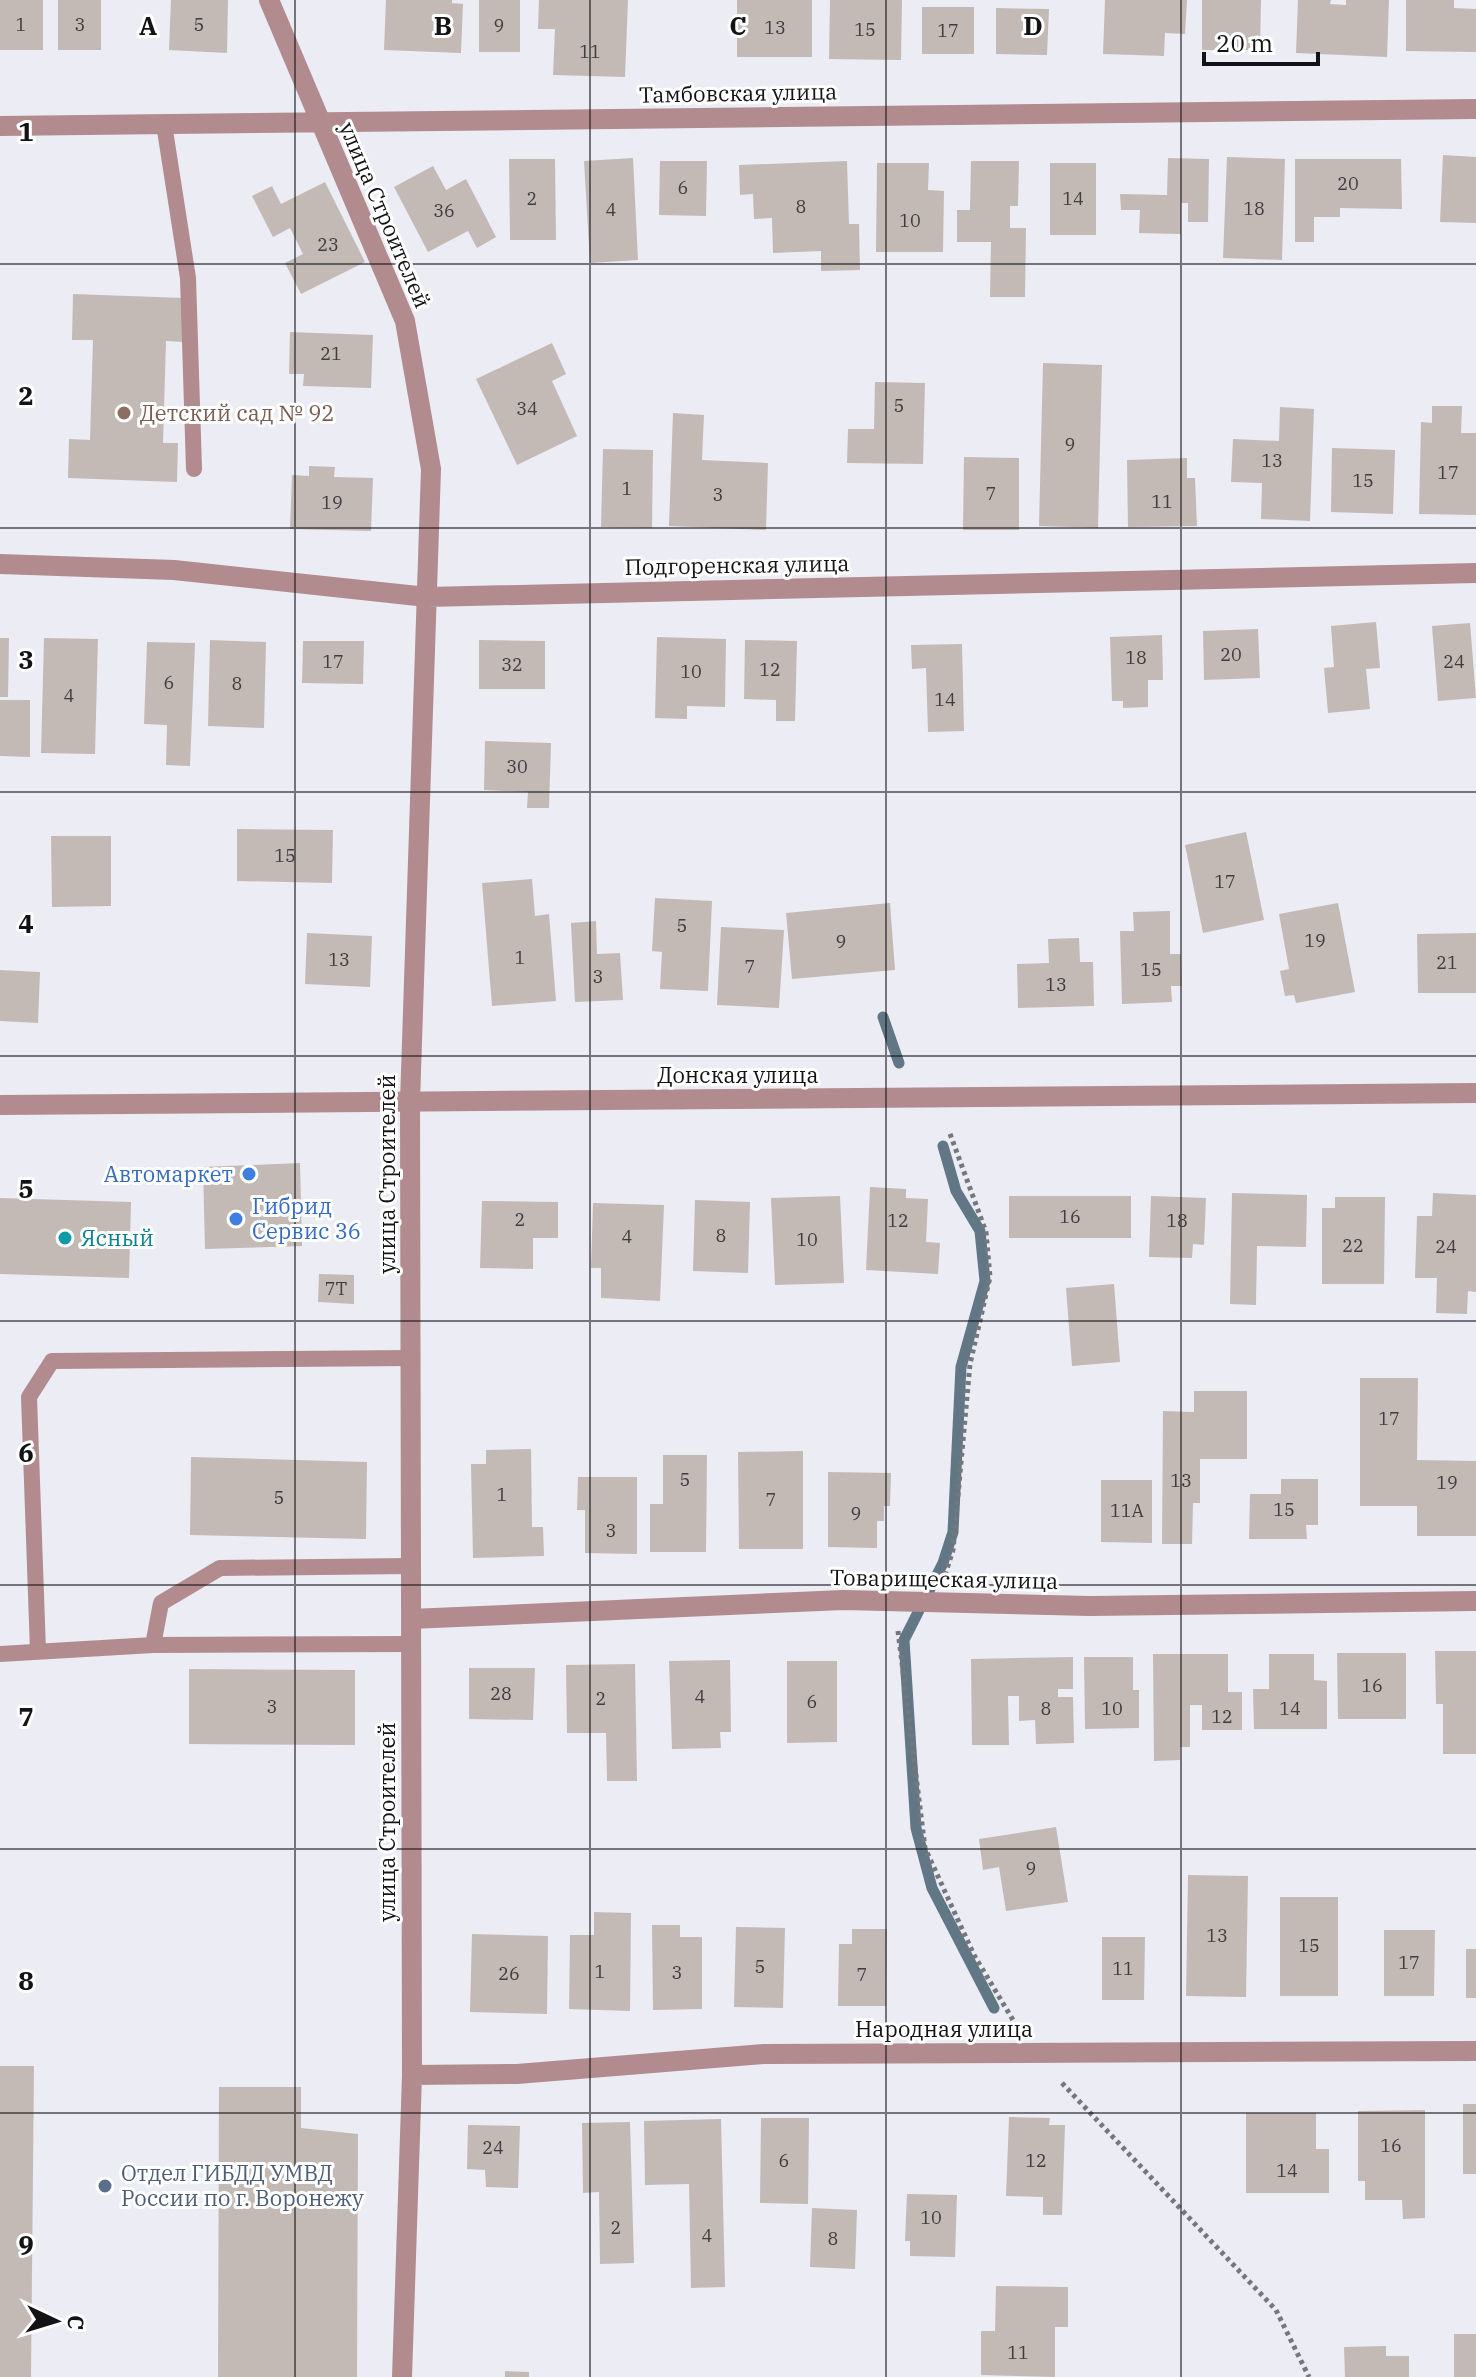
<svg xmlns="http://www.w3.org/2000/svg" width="1476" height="2377" viewBox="0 0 1476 2377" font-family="'IBM Plex Serif',serif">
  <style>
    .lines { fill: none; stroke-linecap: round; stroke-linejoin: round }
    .stream { stroke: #617785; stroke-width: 11 }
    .building { fill: #c3bab6 }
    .path { stroke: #76777c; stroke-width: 5; stroke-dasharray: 4 4; stroke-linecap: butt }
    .service { stroke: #b18b8d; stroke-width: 16 }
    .minor { stroke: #b18b8d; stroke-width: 20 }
    .tertiary { stroke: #b18b8d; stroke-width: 20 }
    .grid { fill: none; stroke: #131316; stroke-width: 2; stroke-opacity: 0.55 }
    .education-dot { fill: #8d6e63; stroke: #fff; stroke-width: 3 }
    .shop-dot { fill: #3f7fe0; stroke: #fff; stroke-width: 3 }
    .culture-dot { fill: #0f9aa8; stroke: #fff; stroke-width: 3 }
    .service-dot { fill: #5c6f8a; stroke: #fff; stroke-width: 3 }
    .labels { text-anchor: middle; stroke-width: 6; stroke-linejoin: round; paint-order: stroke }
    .number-label { font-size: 18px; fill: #3f3d3e }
    .street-label { font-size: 22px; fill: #131316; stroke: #fff }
    .education-label { font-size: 22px; fill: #785e54; stroke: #fff; text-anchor: start }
    .shop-label { font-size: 22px; fill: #366cbe; stroke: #fff; text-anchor: end }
    .culture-label { font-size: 22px; fill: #0d838f; stroke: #fff; text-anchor: start }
    .service-label { font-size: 22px; fill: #4e5e75; stroke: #fff; text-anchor: start }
    .grid-label { font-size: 26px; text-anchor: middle; font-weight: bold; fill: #131316; stroke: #fff; stroke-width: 6; stroke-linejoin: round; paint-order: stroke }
  </style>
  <rect width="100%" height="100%" fill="#ebecf4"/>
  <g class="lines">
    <path class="stream" d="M883 1017 899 1063
      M943 1146 956 1191 980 1231 985 1281 961 1367 953 1532 943 1563 904 1640 916 1828 932 1888 994 2008"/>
  </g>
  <path class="building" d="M0 0H43V50H0Z
    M58 0H101V50H58Z
    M171 0H228L227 53 169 50Z
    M386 0H452V3L463 4 461 53 384 50Z
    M479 0H520V52H479Z
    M539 0H628L625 77 553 75 555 29H538Z
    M737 0H812V57H737Z
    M830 0H902L901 60 829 59Z
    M1105 0H1187L1185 34 1165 33 1164 56 1103 54Z
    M1202 0H1261L1260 50H1202Z
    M1298 0H1331L1330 4 1346 5V0H1389L1387 57 1296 53Z
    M1406 0H1454V8L1476 9V52L1406 51Z
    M922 7H974V54H922Z
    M996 8 1049 9 1047 55 996 54Z
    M1443 155 1476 157V223L1440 222Z
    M1227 157 1285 159 1282 260 1223 258Z
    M633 158 638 260 590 263 584 161Z
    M1168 158 1209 159 1208 222H1188V203H1181V234L1139 233 1140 210H1121L1120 194 1167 195Z
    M509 159H555L556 240H510Z
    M1295 159H1401L1402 209 1340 208V217H1314V242H1295Z
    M660 161H707L706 216 659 215Z
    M847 161 849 224H859L860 270 821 271V251L773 253 772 218 754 219 753 194 740 195 739 165Z
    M971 161H1019L1018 206H1010V228H1026L1025 297H990L991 242H957V210H970Z
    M877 163H929L928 190 944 191 943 252H876Z
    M1050 163H1096V235H1050Z
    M433 166 446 190 466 179 496 237 477 248 468 231 428 252 394 187Z
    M325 182 365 262 301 294 285 263 303 254 290 228 273 237 252 196 272 186 281 204Z
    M73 294 184 298 183 342 166 341 163 443H178L177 482 68 478 69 439 90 440 93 340H72Z
    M290 332 373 335 371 388 303 386 304 374H289Z
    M552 343 566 374 552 381 577 436 517 465 476 379Z
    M1043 363 1102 365 1098 528 1039 526Z
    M875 382 925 383 923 464 847 463 848 429H874Z
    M1432 406H1462L1461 433H1476V515L1419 514 1421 422 1432 423Z
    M1280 407 1314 409 1310 521 1261 519 1262 483 1231 482 1233 439 1279 441Z
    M673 413 704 415 702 460 768 463 766 530 669 526Z
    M1332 448 1395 450 1393 514 1331 512Z
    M603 449 653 450 652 528 601 527Z
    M964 457 1019 458V530H963Z
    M1187 458V478H1195L1197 526 1128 527 1127 460Z
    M309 466 335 467 334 477 373 478 371 531 290 529 292 475 309 476Z
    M1376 622 1380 668 1366 669 1370 709 1328 713 1324 668 1334 667 1331 626Z
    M1470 623 1476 698 1438 701 1432 626Z
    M1258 629 1260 678 1204 680 1203 631Z
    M1162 635 1163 680H1148V707L1123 708V701H1112L1110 637Z
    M657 637 726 639 725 707 687 706V719L655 718Z
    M0 638H9L8 697H0Z
    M44 638 98 639 95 754 41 753Z
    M210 640 266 642 264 728 208 726Z
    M479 640 545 641V689H479Z
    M745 640 797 641 795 721H776V700L744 699Z
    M303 641H364L363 684 302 683Z
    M147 642 195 643 190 766 166 765 167 725 144 724Z
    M962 644 964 731 928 732 926 668 912 669 911 645Z
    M0 700H30V757L0 756Z
    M485 741 551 743 549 808H527L528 792 484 790Z
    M237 829 333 830 332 883 237 881Z
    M1246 832 1264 920 1203 933 1185 845Z
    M51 836H111V906L52 907Z
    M532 879 535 916 549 914 556 1001 492 1006 482 883Z
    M655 898 712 901 708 991 660 989 662 952 652 951Z
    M890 903 895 970 792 979 786 913Z
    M1338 903 1355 992 1296 1003 1294 995 1285 996 1280 971 1289 969 1279 914Z
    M1170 911V954H1181L1182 986H1171L1172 1002 1122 1004 1120 931H1134L1133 912Z
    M596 921 597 954 620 953 623 1000 575 1002 571 923Z
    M721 927 784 930 779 1008 717 1005Z
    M307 933 372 936 370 987 305 984Z
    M1476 933V993H1418L1417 934Z
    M1079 938 1080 962H1093L1094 1006 1018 1008 1017 964 1049 963 1048 939Z
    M0 970 40 972 38 1023 0 1021Z
    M300 1163 302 1246 205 1249 203 1167Z
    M870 1187 906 1189V1198L928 1199 926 1242 940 1243 938 1274 866 1270Z
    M1232 1193 1307 1195 1306 1247 1257 1246 1256 1305 1230 1304Z
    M1433 1193 1476 1195V1292L1468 1291 1467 1314 1436 1313 1437 1278H1415L1417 1216H1432Z
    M840 1196 844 1283 775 1285 771 1198Z
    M1009 1196H1131V1238H1009Z
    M1151 1196 1206 1198 1204 1245 1193 1244 1192 1258 1149 1257Z
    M1335 1197H1385L1384 1284H1322V1208H1335Z
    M0 1198 131 1202 129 1278 0 1274Z
    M695 1200 750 1202 748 1273 693 1271Z
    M482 1201 558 1202V1238H533V1269L480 1268Z
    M593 1203 664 1205 660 1301 601 1298V1268H591Z
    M319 1274 354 1275V1304L318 1302Z
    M1114 1284 1120 1362 1072 1366 1066 1288Z
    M1360 1378H1418L1417 1460 1476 1461V1536H1417V1506H1360Z
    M1194 1391H1247V1459H1200V1503H1193L1192 1544H1162L1163 1411 1194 1412Z
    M531 1449 532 1527H543L544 1556 473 1558 471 1464H486V1450Z
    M803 1451V1549H739L738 1452Z
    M663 1455H707L706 1552H650V1504H663Z
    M191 1457 367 1462 366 1539 190 1535Z
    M828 1472 891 1473 890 1506H884V1521H877V1548L828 1547Z
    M578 1477H637V1554L585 1553V1510H577Z
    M1281 1479H1318V1525H1306L1307 1539H1249L1250 1494H1281Z
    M1101 1480H1152V1543L1101 1542Z
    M1435 1651H1476V1754H1443V1704H1436Z
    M1337 1653H1406V1719H1338Z
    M1153 1654H1228V1692H1242V1730H1202V1705H1190V1747H1180V1760L1154 1761Z
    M1269 1654H1314V1680L1327 1681V1729H1254L1253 1689H1269Z
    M1073 1657V1689H1058V1697H1073L1074 1743 1036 1744 1035 1720 1019 1721V1696H1008L1009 1745H972L971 1659Z
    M1084 1657H1133V1690H1139V1728L1085 1729Z
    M730 1660 731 1732H720L721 1748 672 1749 669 1661Z
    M787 1661H837V1742L787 1743Z
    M635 1664 637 1781H607L606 1733H567L566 1665Z
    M469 1668H535L533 1720 469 1719Z
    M189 1669 355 1670V1745L189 1744Z
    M1056 1827 1068 1902 1006 1911 999 1867 983 1870 979 1839Z
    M1188 1875 1248 1876 1246 1997 1186 1996Z
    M1280 1897H1338V1996H1280Z
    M594 1912 631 1913 630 2011 569 2009 570 1935H594Z
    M652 1925H680V1937H702V2009L653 2010Z
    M736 1927 785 1928 783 2008 734 2007Z
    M852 1929H887L886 2006H838L839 1944H852Z
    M1384 1930H1435L1434 1996H1384Z
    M472 1934 548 1936 547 2014 470 2012Z
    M1102 1937H1145L1144 2000H1102Z
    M1466 1949H1476V1998H1466Z
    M0 2066H34L31 2377H0Z
    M219 2087H301V2128L358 2134 357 2377H218Z
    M1463 2104H1476V2174H1463Z
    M1425 2110V2218L1403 2219 1402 2200H1365V2181H1358V2111Z
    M1246 2113H1316V2149H1329V2193H1246Z
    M1009 2117 1050 2118 1049 2125H1065L1062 2215H1043V2197L1006 2196Z
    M761 2118H809L808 2204 760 2203Z
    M721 2119 725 2287 691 2288 689 2184 645 2185 644 2121Z
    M630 2122 634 2263 600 2264 599 2192 583 2193 582 2123Z
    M468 2125 520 2126 518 2188 486 2187 485 2170 467 2169Z
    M907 2194 957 2195 955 2257 910 2256V2241H905Z
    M812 2208 857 2210 855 2269 810 2267Z
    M996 2286 1068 2287V2327H1055V2377L981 2375V2331H995Z
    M1454 2334H1476V2377H1454Z
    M1386 2346V2356H1409V2377H1345L1344 2347Z
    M505 2371 529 2372V2377H505Z"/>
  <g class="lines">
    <path class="path" d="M945 1575 953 1550 970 1364 990 1277 986 1232 949 1131
      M898 1631 925 1848 974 1955 1016 2025
      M1062 2083 1276 2310 1309 2377"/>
    <path class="service" d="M164 124 188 278 194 469
      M153 1645 161 1603 220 1568 409 1566
      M38 1651 29 1397 52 1361 412 1358
      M0 1654 153 1645 411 1644"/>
    <path class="minor" d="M269 0 405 321 431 469 410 1102 412 2075 402 2377
      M0 126 1476 109
      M0 564 174 570 427 597 1476 573
      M411 1619 843 1600 1090 1606 1476 1601
      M412 2075 517 2074 764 2054 1476 2051"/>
    <path class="tertiary" d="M0 1105 1476 1093"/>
  </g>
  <path class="grid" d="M295 0V2377M590 0V2377M886 0V2377M1181 0V2377M0 264H1476M0 528H1476M0 792H1476M0 1056H1476M0 1321H1476M0 1585H1476M0 1849H1476M0 2113H1476"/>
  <circle class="education-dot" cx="124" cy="413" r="8"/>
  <g class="shop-dot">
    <circle cx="249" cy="1174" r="8"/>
    <circle cx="236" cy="1219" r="8"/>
  </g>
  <circle class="culture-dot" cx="65" cy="1238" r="8"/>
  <circle class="service-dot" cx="105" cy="2186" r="8"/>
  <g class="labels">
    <g class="number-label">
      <text x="21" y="31">1</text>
      <text x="80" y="31">3</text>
      <text x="199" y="31">5</text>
      <text x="499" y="32">9</text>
      <text x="775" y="34">13</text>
      <text x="865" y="36">15</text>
      <text x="948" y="37">17</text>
      <text x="590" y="58">11</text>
      <text x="1348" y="190">20</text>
      <text x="683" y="194">6</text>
      <text x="532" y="205">2</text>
      <text x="1073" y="205">14</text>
      <text x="801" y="213">8</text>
      <text x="1254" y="215">18</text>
      <text x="611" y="216">4</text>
      <text x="444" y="217">36</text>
      <text x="910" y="227">10</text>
      <text x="328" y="251">23</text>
      <text x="331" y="360">21</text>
      <text x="899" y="412">5</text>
      <text x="527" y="415">34</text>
      <text x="1070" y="451">9</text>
      <text x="1272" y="467">13</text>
      <text x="1448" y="479">17</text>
      <text x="1363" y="487">15</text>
      <text x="627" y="495">1</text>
      <text x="991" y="500">7</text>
      <text x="718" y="501">3</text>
      <text x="1162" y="508">11</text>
      <text x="332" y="509">19</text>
      <text x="1231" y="661">20</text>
      <text x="1136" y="664">18</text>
      <text x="333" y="668">17</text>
      <text x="1454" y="668">24</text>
      <text x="512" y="671">32</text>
      <text x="770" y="676">12</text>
      <text x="691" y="678">10</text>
      <text x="169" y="689">6</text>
      <text x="237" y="690">8</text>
      <text x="69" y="702">4</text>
      <text x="945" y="706">14</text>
      <text x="517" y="773">30</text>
      <text x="285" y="862">15</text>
      <text x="1225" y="888">17</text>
      <text x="682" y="932">5</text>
      <text x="1315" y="947">19</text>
      <text x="841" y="948">9</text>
      <text x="520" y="964">1</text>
      <text x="339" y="966">13</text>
      <text x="1447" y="969">21</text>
      <text x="750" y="973">7</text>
      <text x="1151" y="976">15</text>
      <text x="598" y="983">3</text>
      <text x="1056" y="991">13</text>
      <text x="1070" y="1223">16</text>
      <text x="520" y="1226">2</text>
      <text x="898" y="1227">12</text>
      <text x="1177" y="1227">18</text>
      <text x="721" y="1242">8</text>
      <text x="627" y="1243">4</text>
      <text x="807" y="1246">10</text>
      <text x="1353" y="1252">22</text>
      <text x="1446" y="1253">24</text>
      <text x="336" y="1295">7Т</text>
      <text x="1389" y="1425">17</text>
      <text x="685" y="1486">5</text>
      <text x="1181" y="1487">13</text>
      <text x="1447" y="1489">19</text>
      <text x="502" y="1501">1</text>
      <text x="279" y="1504">5</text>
      <text x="771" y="1506">7</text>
      <text x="1284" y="1516">15</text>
      <text x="1127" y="1517">11А</text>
      <text x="856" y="1520">9</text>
      <text x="611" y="1537">3</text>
      <text x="1372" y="1692">16</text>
      <text x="501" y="1700">28</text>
      <text x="700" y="1703">4</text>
      <text x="601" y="1705">2</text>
      <text x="812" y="1708">6</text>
      <text x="272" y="1713">3</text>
      <text x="1046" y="1715">8</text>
      <text x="1112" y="1715">10</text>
      <text x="1290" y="1715">14</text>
      <text x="1222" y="1723">12</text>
      <text x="1031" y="1875">9</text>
      <text x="1217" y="1942">13</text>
      <text x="1309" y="1952">15</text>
      <text x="1409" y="1969">17</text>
      <text x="760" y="1973">5</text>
      <text x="1123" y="1975">11</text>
      <text x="600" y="1978">1</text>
      <text x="677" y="1979">3</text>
      <text x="509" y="1980">26</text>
      <text x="862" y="1981">7</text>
      <text x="1391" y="2152">16</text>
      <text x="493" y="2154">24</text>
      <text x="784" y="2167">6</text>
      <text x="1036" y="2167">12</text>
      <text x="1287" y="2177">14</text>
      <text x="931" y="2224">10</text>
      <text x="616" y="2234">2</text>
      <text x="707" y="2242">4</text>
      <text x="833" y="2245">8</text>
      <text x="1018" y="2359">11</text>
    </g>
    <g class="street-label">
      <text transform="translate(738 93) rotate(-1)" y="8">Тамбовская улица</text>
      <text transform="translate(385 215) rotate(67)" y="8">улица Строителей</text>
      <text transform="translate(737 565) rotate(-1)" y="8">Подгоренская улица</text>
      <text x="738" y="1083">Донская улица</text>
      <text transform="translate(387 1174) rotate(-90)" y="8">улица Строителей</text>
      <text transform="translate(944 1579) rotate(1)" y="8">Товарищеская улица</text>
      <text transform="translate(387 1822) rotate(-90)" y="8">улица Строителей</text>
      <text x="944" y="2037">Народная улица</text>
    </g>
    <g class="education-label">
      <text x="140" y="421">Детский сад № 92</text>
    </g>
    <g class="shop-label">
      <text x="233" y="1182">Автомаркет</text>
      <text x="252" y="1214" text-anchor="start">Гибрид<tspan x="252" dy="25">Сервис 36</tspan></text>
    </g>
    <g class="culture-label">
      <text x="81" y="1246">Ясный</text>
    </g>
    <g class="service-label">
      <text x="121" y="2181">Отдел ГИБДД УМВД<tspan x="121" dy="25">России по г. Воронежу</tspan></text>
    </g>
  </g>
  <g class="grid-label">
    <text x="148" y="35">A</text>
    <text x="443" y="35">B</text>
    <text x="738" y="35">C</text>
    <text x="1033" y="35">D</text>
    <text x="26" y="141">1</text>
    <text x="26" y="405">2</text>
    <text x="26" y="669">3</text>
    <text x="26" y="933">4</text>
    <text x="26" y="1198">5</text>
    <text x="26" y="1462">6</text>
    <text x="26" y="1726">7</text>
    <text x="26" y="1990">8</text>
    <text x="26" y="2254">9</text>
  </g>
  <g transform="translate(56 2321) rotate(94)" stroke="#ffffff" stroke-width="6" paint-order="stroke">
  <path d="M0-6L14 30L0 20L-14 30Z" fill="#131316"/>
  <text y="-12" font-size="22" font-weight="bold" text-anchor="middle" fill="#131316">С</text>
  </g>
  <path d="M1204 52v12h114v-12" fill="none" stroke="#131316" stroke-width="4"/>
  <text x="1216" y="52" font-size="24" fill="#131316" stroke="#ffffff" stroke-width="6" paint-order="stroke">20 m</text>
</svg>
